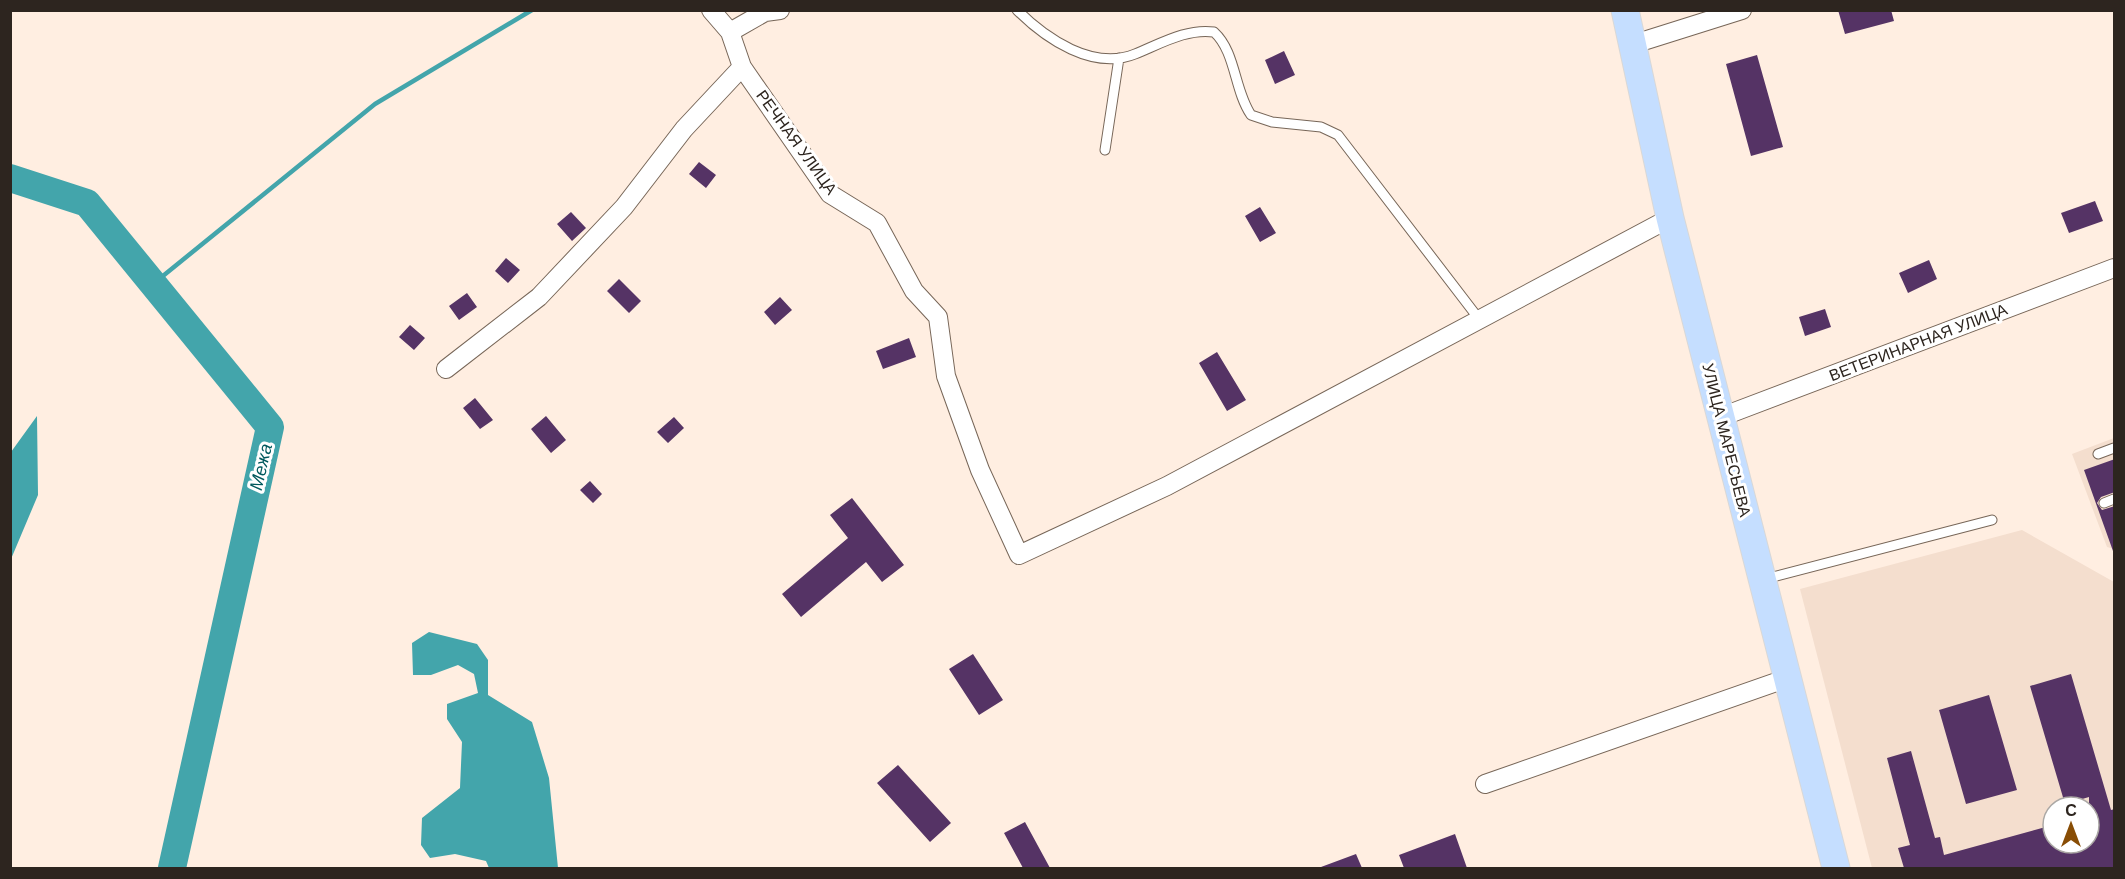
<svg xmlns="http://www.w3.org/2000/svg" width="2125" height="879" viewBox="0 0 2125 879" font-family="Helvetica,sans-serif">
  <style>
    .built { fill: #f4dece; fill-rule: evenodd }
    .water { fill: #43a5ab }
    .lines { fill: none; stroke-linecap: round; stroke-linejoin: round }
    .stream { stroke: #43a5ab; stroke-width: 4.5 }
    .river { stroke: #43a5ab; stroke-width: 28 }
    .building { fill: #553365 }
    .service-casing { stroke: #776658; stroke-width: 11 }
    .minor-casing { stroke: #776658; stroke-width: 20 }
    .primary-casing { stroke: #d9d8d7; stroke-width: 29 }
    .service { stroke: #fff; stroke-width: 9 }
    .minor { stroke: #fff; stroke-width: 18 }
    .primary { stroke: #c5deff; stroke-width: 27 }
    .labels { text-anchor: middle; stroke-width: 6; stroke-linejoin: round; paint-order: stroke }
    .street-label { font-size: 16px; fill: #2d251f; stroke: #fff }
    .water-label { font-size: 18px; font-style: italic; fill: #00595d; stroke: #fff }
  </style>
  <rect width="100%" height="100%" fill="#ffeee1"/>
  <path class="built" d="M2114 438V549L2107 547 2072 454Z
    M2022 530 2114 582V868H1872L1800 589ZM2053 807H2089V843H2053Z"/>
  <path class="water" d="M37 416 38 495 11 559V452Z
    M429 632 477 644 488 660V695L532 722 549 778 558 868H489L486 861 455 854 430 858 421 845 422 818 460 788 462 742 447 719V704L478 693 474 674 458 665 431 675H413L412 643Z"/>
  <g class="lines">
    <path class="stream" d="M153 284 375 104 532 10"/>
    <path class="river" d="M10 178 87 203 270 427 172 868"/>
  </g>
  <path class="building" d="M1838 10H1891L1894 21 1845 34Z
    M1284 51 1295 75 1275 84 1265 60Z
    M1757 55 1783 147 1751 156 1726 64Z
    M699 162 716 175 706 188 689 174Z
    M2095 201 2103 221 2069 233 2061 213Z
    M1260 207 1276 233 1260 242 1245 216Z
    M571 212 586 228 572 241 557 224Z
    M506 258 520 270 508 283 495 271Z
    M1929 260 1937 279 1908 293 1899 273Z
    M619 279 641 301 629 313 607 291Z
    M467 293 477 307 459 320 449 306Z
    M780 297 792 310 775 325 764 312Z
    M1825 309 1831 327 1805 336 1799 317Z
    M410 325 425 338 414 350 399 337Z
    M909 338 916 357 883 369 876 351Z
    M1217 352 1246 400 1227 411 1199 363Z
    M475 398 493 420 480 429 463 408Z
    M546 416 566 440 551 453 531 429Z
    M674 417 684 428 668 443 657 432Z
    M2115 459V492L2101 497 2097 503 2102 510 2115 506 2113 551 2084 470Z
    M590 481 602 494 593 503 580 490Z
    M852 498 904 565 882 582 866 562 801 617 782 594 848 538 830 515Z
    M973 654 1003 700 979 715 949 669Z
    M2071 674 2111 810 2115 809V868H1904L1898 848 1910 845 1887 758 1911 751 1935 838 1940 837 1944 855 2053 825V843H2089V797L2065 804 2030 686Z
    M1989 695 2017 790 1966 804 1939 710Z
    M898 765 951 823 930 842 877 783Z
    M1025 822 1050 868H1023L1004 833Z
    M1455 834 1467 868H1404L1399 855Z
    M1356 854 1362 868H1321V867Z"/>
  <g class="lines">
    <g class="service-casing">
      <path id="service" d="M1017 10C1046 39 1093 71 1135 54 1160 44 1187 28 1214 32 1236 52 1234 90 1251 115L1272 122 1321 127 1338 135 1479 319
        M1105 150 1119 58
        M2098 454 2114 448
        M2104 503 2114 499
        M1765 579 1992 520"/>
    </g>
    <g class="minor-casing">
      <path id="minor" d="M711 10 730 32 742 67 830 194 877 223 914 291 938 317 946 376 980 470 1019 555 1167 486 1670 218
        M730 32 765 12 780 10
        M1634 44 1742 10
        M446 369 539 297 624 207 684 129 742 67
        M1721 417 2114 268
        M1485 784 1785 679"/>
    </g>
    <g class="primary-casing">
      <path id="primary" d="M1625 10 1670 218 1836 868"/>
    </g>
    <use href="#service" class="service"/>
    <use href="#minor" class="minor"/>
    <use href="#primary" class="primary"/>
  </g>
  <g class="labels">
    <g class="street-label">
      <text transform="translate(797 142) rotate(54)" y="6">РЕЧНАЯ УЛИЦА</text>
      <text transform="translate(1918 342) rotate(-21)" y="6">ВЕТЕРИНАРНАЯ УЛИЦА</text>
      <text transform="translate(1727 440) rotate(76)" y="6">УЛИЦА МАРЕСЬЕВА</text>
    </g>
    <g class="water-label">
      <text transform="translate(261 467) rotate(-77)" y="6">Межа</text>
    </g>
  </g>
  <rect width="2125" height="879" fill="none" stroke="#2d251f" stroke-width="24"/>
  <g transform="translate(2071 825)"><circle r="28" fill="#ffffff" stroke="#aba8a5" stroke-width="1.5"/>
  <path d="M0-4.5L10 22L0 15L-10 22Z" fill="#884d05"/>
  <text y="-9" font-size="16" font-weight="bold" text-anchor="middle" fill="#2d251f">С</text>
  </g>
</svg>
